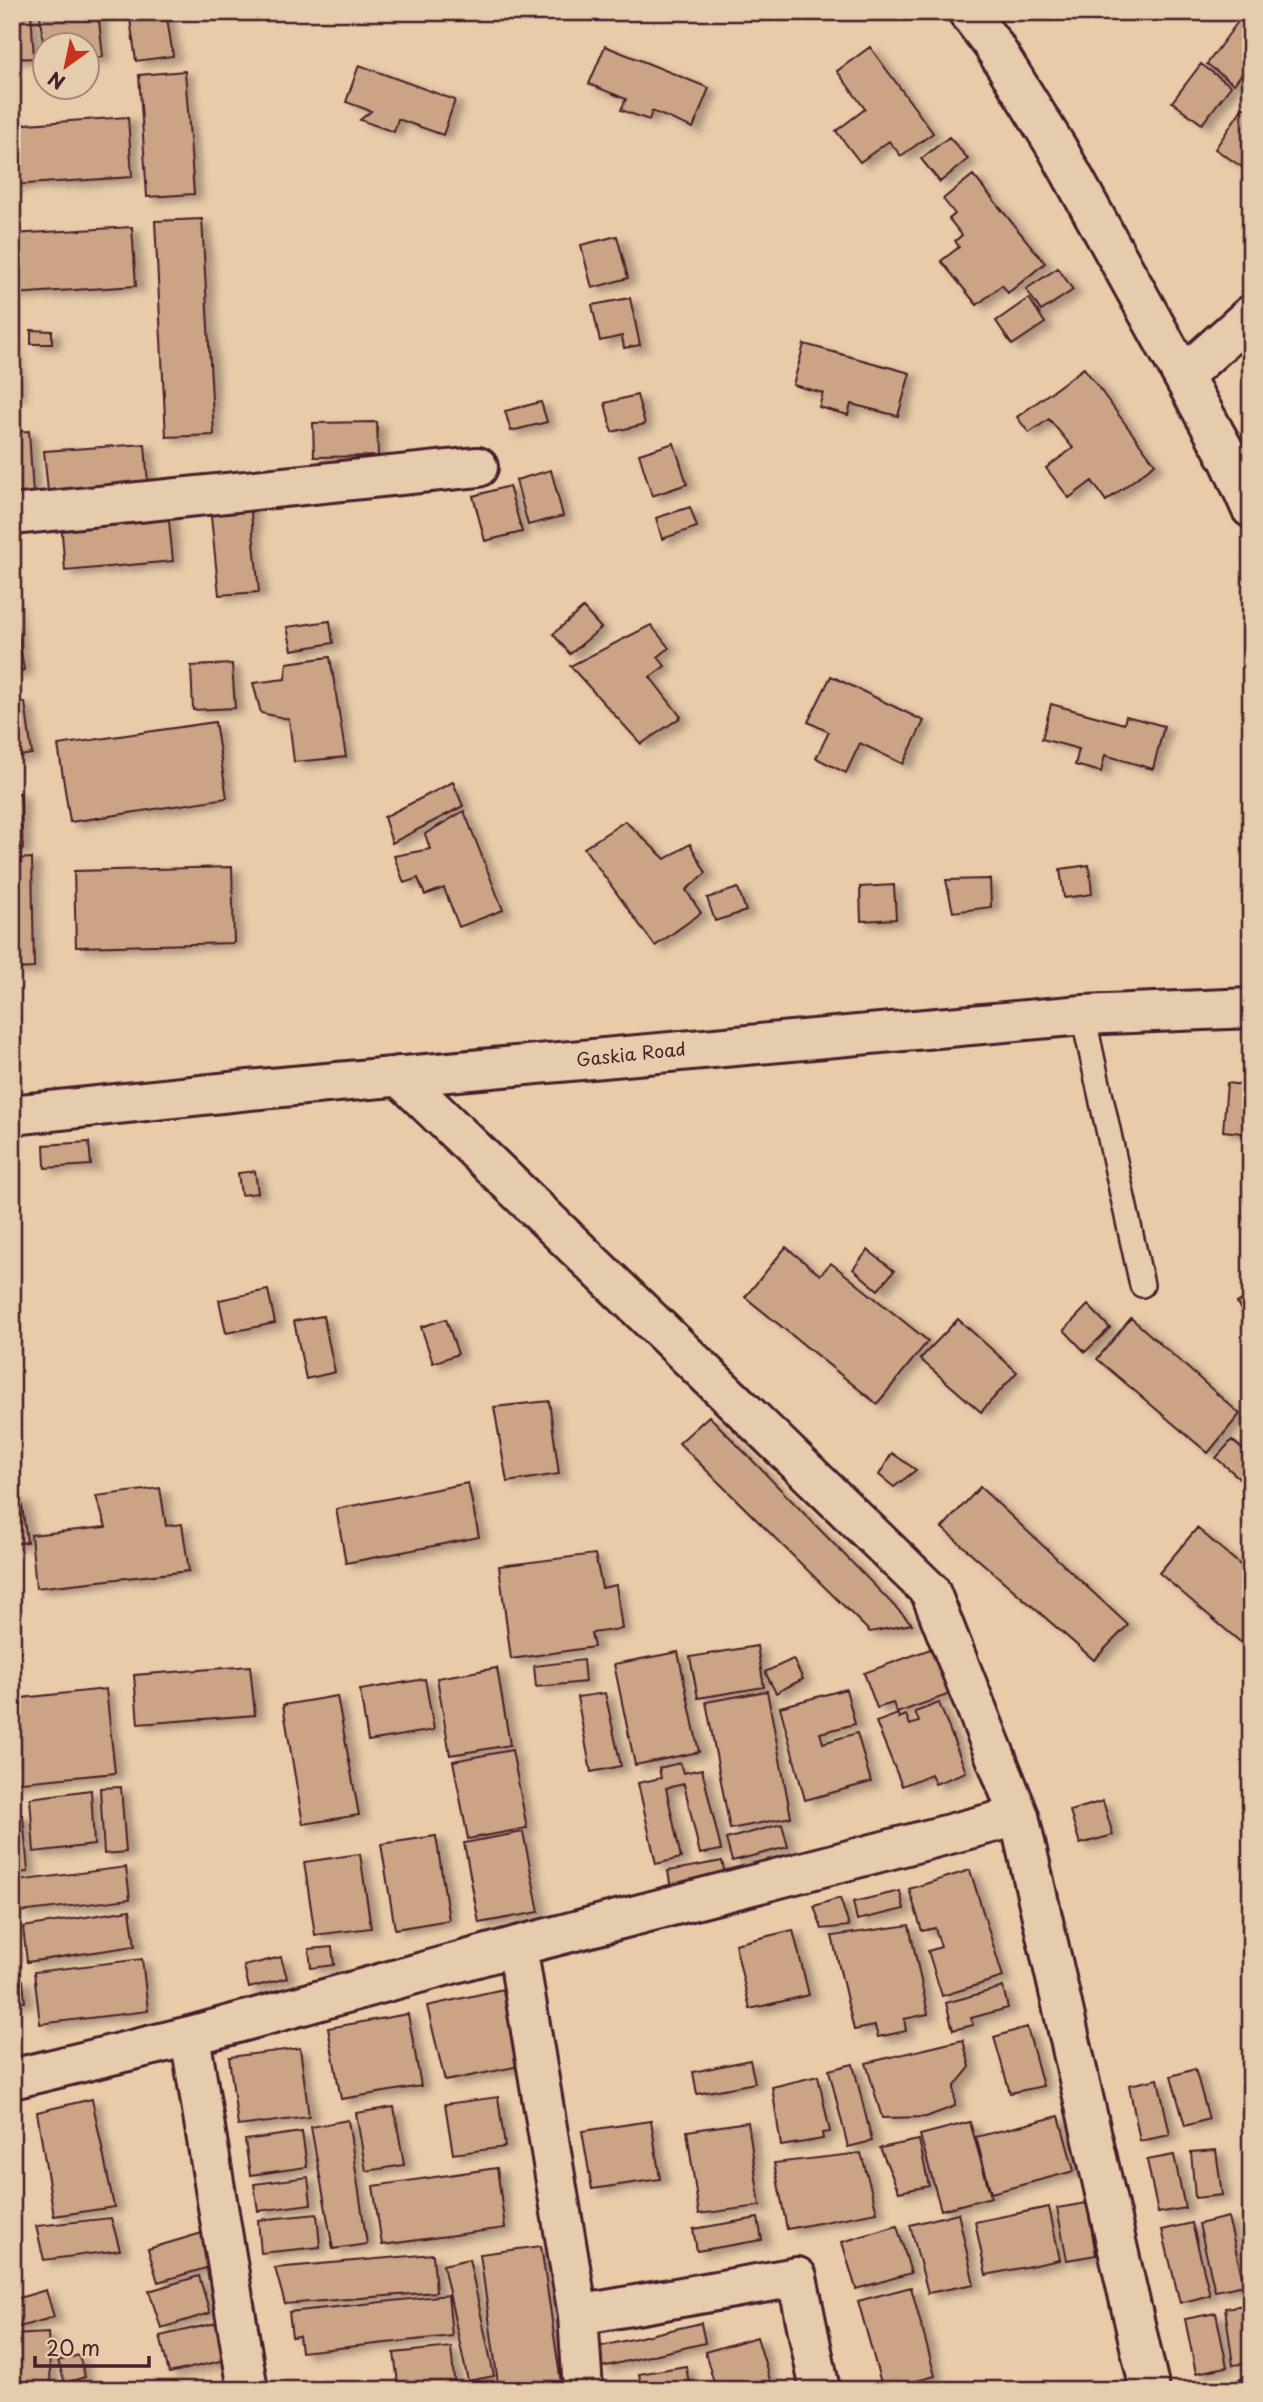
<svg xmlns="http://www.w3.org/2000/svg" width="1263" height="2402" viewBox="0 0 1263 2402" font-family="'Playpen Sans',sans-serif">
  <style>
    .building { fill: #cba486; stroke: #4a1f2b; stroke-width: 2; filter: url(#shadow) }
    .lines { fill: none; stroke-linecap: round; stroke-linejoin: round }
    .lane-casing { stroke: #4a1f2b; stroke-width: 28 }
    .street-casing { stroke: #4a1f2b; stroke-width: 44 }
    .secondary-casing { stroke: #4a1f2b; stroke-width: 44 }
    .lane { stroke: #e4ccad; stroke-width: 23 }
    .street { stroke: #e4ccad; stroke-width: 38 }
    .secondary { stroke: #e4ccad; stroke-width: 38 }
    .labels { text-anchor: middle; stroke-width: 7; stroke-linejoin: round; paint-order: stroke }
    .street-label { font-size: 18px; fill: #4a1f2b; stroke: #e4ccad }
  </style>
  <defs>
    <filter id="shadow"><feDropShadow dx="8" dy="4.5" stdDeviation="3.5" flood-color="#0004"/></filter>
  </defs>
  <rect width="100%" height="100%" fill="#e8cba9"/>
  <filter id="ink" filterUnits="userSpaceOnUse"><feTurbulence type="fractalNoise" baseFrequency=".0143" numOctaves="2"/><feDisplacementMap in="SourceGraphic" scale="14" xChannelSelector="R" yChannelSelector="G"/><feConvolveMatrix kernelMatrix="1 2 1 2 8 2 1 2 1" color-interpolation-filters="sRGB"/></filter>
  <g filter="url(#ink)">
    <path class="building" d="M12 12H31L34 58 12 59Z
      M55 12H98L103 57 88 59V46H46L45 63 40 14Z
      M129 12H166L173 56 136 61Z
      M1245 12H1251V61L1234 84 1207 64Z
      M605 46 709 88 693 128 652 111 649 120 621 110 626 99 589 84Z
      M870 47 933 133 901 156 889 141 860 162 836 131 865 109 837 71Z
      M1201 64 1231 86 1202 124 1172 102Z
      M359 65 455 100 443 135 398 119 394 132 360 120 371 111 346 102Z
      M185 71 194 194 147 197 139 75Z
      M1243 107 1251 112V173L1215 149Z
      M128 117 132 177 12 185V125Z
      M949 137 968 159 940 182 921 159Z
      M973 175 1045 263 1008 293 1002 285 977 305 941 261 959 247 955 241 962 235 949 219 955 214 943 199Z
      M202 219 214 435 166 437 155 221Z
      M132 227 136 286 12 294V234Z
      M617 236 628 278 592 288 581 245Z
      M1058 268 1073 290 1041 311 1026 289Z
      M630 298 640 345 624 348 622 336 600 341 592 305Z
      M1029 298 1045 323 1012 345 996 321Z
      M31 330 52 331V344H31Z
      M12 334 18 395H12Z
      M804 344 910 373 898 416 851 404 848 415 819 407 823 393 793 385Z
      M1084 368 1155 464 1106 501 1092 481 1069 498 1046 468 1073 448 1049 419 1029 433 1017 417Z
      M637 395 645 424 612 432 605 403Z
      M541 402 547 422 511 431 505 411Z
      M377 422 378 456 314 457 313 423Z
      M29 431 33 495 12 496V432Z
      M674 443 687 484 652 496 639 454Z
      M145 444 148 485 48 492 44 451Z
      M551 470 563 516 528 525 516 480Z
      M509 486 522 532 485 541 473 496Z
      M249 494 259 592 219 595 209 497Z
      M690 507 697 527 662 539 656 518Z
      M168 512 173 561 65 571 61 521Z
      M12 597 24 670 12 672Z
      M583 608 601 628 570 654 553 634Z
      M330 621 333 643 292 650 287 627Z
      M651 625 669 648 658 657 665 666 650 677 681 717 641 744 570 666Z
      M330 657 346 757 294 762 289 719 261 713 253 683 285 679 287 663Z
      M232 664 235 708 193 710 191 666Z
      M831 676 924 721 903 764 860 743 846 773 816 758 829 732 808 722Z
      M25 702 32 754 12 757V704Z
      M1051 704 1124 724 1126 716 1164 726 1153 769 1105 755 1101 772 1075 765 1079 749 1042 739Z
      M215 722 227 798 70 822 58 745Z
      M453 782 463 806 392 843 384 817Z
      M12 793H20L23 849 12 850Z
      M464 811 503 910 459 927 444 888 425 895 418 878 404 883 394 856 430 849 425 834Z
      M625 821 665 859 690 844 706 873 686 890 701 913 655 946 584 848Z
      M32 858 34 968 12 969V859Z
      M1089 865 1092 894 1064 898 1060 869Z
      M232 867 234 943 76 947 74 871Z
      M990 879 991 907 953 912 946 880Z
      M894 885 896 919 861 921 860 887Z
      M738 888 746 911 715 921 707 898Z
      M1227 1083 1251 1086V1134L1223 1131Z
      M89 1142 91 1165 45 1168 44 1145Z
      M255 1171 258 1193 241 1195 238 1173Z
      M786 1247 820 1275 831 1263 928 1341 877 1404 745 1297Z
      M868 1250 894 1271 878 1290 853 1269Z
      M268 1290 275 1323 226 1333 219 1300Z
      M1251 1295V1326L1250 1327 1237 1303Z
      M1088 1305 1110 1328 1085 1352 1064 1330Z
      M323 1316 335 1372 306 1379 294 1321Z
      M1131 1318 1240 1414 1208 1453 1097 1359Z
      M446 1319 458 1354 433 1363 421 1327Z
      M958 1319 1017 1372 981 1412 920 1359Z
      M549 1401 559 1474 507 1482 494 1407Z
      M709 1416 912 1624 870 1632 679 1443Z
      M1232 1440 1251 1456V1471L1243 1481 1216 1458Z
      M892 1453 916 1470 894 1487 879 1475Z
      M468 1483 479 1537 346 1563 336 1509Z
      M980 1487 1128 1625 1094 1660 942 1528Z
      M160 1488 166 1526 182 1524 189 1571 36 1588 31 1535 106 1527 96 1496Z
      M21 1498 27 1542 12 1544V1499Z
      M1197 1528 1251 1574V1651L1159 1573Z
      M595 1554 602 1588 616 1585 622 1629 591 1633 594 1647 511 1659 499 1566Z
      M757 1646 764 1687 698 1698 690 1657Z
      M933 1648 950 1694 897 1713 893 1703 877 1708 864 1673Z
      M678 1652 699 1752 635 1765 614 1664Z
      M793 1659 803 1679 776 1693 765 1672Z
      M583 1660 585 1682 536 1687 534 1666Z
      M250 1666 255 1715 138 1724 134 1675Z
      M497 1668 510 1745 450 1755 437 1678Z
      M425 1679 434 1730 368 1741 360 1690Z
      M106 1689 115 1773 12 1783V1699Z
      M846 1689 855 1724 820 1733 823 1743 857 1733 871 1782 805 1800 780 1707Z
      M767 1691 791 1817 730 1829 706 1702Z
      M605 1693 621 1766 591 1772 577 1697Z
      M337 1696 359 1815 303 1824 283 1705Z
      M939 1703 966 1772 935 1784 931 1774 902 1786 876 1722 898 1714 899 1718 906 1715 910 1725 919 1722 915 1712Z
      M512 1750 527 1828 468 1839 453 1761Z
      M680 1763 683 1773 702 1769 721 1850 700 1854 684 1784 666 1788 681 1858 656 1864 638 1783 661 1778 659 1768Z
      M121 1787 126 1852 104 1854 100 1788Z
      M91 1790 94 1845 34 1852 30 1798Z
      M1103 1801 1113 1835 1080 1844 1070 1811Z
      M23 1815 28 1872 12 1873V1816Z
      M782 1824 788 1847 732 1861 726 1839Z
      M523 1832 539 1912 479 1923 464 1843Z
      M436 1836 449 1920 395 1929 381 1844Z
      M360 1854 371 1928 315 1935 304 1862Z
      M722 1861 726 1879 671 1889 668 1871Z
      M126 1867 130 1899 20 1912 17 1881Z
      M970 1870 1003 1977 942 1996 928 1951 941 1947 935 1928 922 1931 909 1889Z
      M900 1891 904 1909 857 1920 853 1902Z
      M840 1898 849 1926 822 1929 814 1906Z
      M130 1910 135 1946 27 1962 23 1927Z
      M909 1925 928 2014 904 2019 906 2031 878 2037 875 2026 854 2030 832 1936Z
      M793 1930 809 1995 750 2009 735 1944Z
      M332 1947 334 1965 311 1968 309 1949Z
      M281 1957 287 1978 249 1988 244 1966Z
      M142 1959 148 2011 40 2024 34 1972Z
      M23 1980 25 2002 12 2003V1981Z
      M1003 1987 1008 2008 971 2018 973 2025 953 2030 946 2003Z
      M508 1988 524 2065 445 2081 427 2006Z
      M408 2014 421 2086 341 2099 328 2028Z
      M1027 2027 1043 2086 1010 2093 994 2037Z
      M963 2040 970 2067 954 2087 955 2106 926 2117 882 2118 866 2063Z
      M300 2048 309 2117 238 2126 229 2057Z
      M750 2060 755 2083 697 2094 693 2072Z
      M853 2064 872 2141 848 2147 829 2070Z
      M1195 2069 1209 2119 1185 2126 1171 2076Z
      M818 2076 830 2132 822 2133 823 2139 781 2146 772 2087Z
      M1158 2079 1170 2135 1140 2141 1129 2085Z
      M498 2097 505 2147 453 2154 445 2104Z
      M92 2099 114 2207 54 2216 37 2112Z
      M394 2107 404 2165 366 2171 356 2113Z
      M1059 2116 1074 2171 991 2193 976 2137Z
      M348 2120 367 2244 333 2249 311 2127Z
      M651 2121 660 2179 592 2189 582 2131Z
      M748 2122 760 2206 699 2214 687 2131Z
      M970 2122 991 2197 941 2210 920 2135Z
      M302 2132 307 2167 250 2175 245 2140Z
      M919 2140 929 2186 899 2192 880 2148Z
      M1216 2150 1222 2195 1195 2198 1191 2152Z
      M861 2153 877 2212 787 2229 774 2163Z
      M1174 2155 1185 2208 1158 2213 1147 2160Z
      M497 2168 505 2228 382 2245 373 2186Z
      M308 2177 311 2204 258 2211 254 2184Z
      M1087 2203 1096 2255 1067 2260 1057 2208Z
      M1049 2207 1060 2260 986 2275 975 2222Z
      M958 2213 974 2284 928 2293 910 2225Z
      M317 2214 320 2247 261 2253 258 2220Z
      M1228 2217 1244 2285 1215 2291 1199 2224Z
      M111 2218 120 2250 44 2260 36 2226Z
      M758 2218 762 2240 697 2251 693 2229Z
      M1192 2223 1210 2295 1180 2303 1162 2230Z
      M897 2226 911 2273 856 2289 842 2242Z
      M202 2233 213 2266 158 2282 148 2249Z
      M541 2246 562 2390H499L480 2254Z
      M433 2254 436 2292 285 2304 275 2268Z
      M469 2259 494 2376 468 2381 443 2265Z
      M199 2276 210 2313 161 2328 149 2291Z
      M911 2287 935 2376 883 2390 858 2301Z
      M46 2290 54 2317 12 2329V2300Z
      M448 2295 452 2336 301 2352 299 2336 292 2337 289 2312Z
      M1251 2304V2363L1233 2365 1225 2308Z
      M1216 2313 1227 2367 1196 2373 1185 2319Z
      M216 2323 225 2360 169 2373 160 2336Z
      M701 2323 705 2343 602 2367 598 2347Z
      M48 2333 51 2390H12V2335Z
      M757 2337 773 2390H716L705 2352Z
      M451 2347 455 2390H399L394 2353Z
      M79 2355 85 2377 65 2383 58 2361Z
      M686 2366 690 2390H642L639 2374Z
      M1251 2376V2390H1229L1227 2383Z"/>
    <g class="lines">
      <g class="lane-casing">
        <path id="lane" d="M1083 1015 1142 1285"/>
      </g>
      <g class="street-casing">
        <path id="street" d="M968 12 993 45 1057 148 1230 461 1251 508
          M1183 376 1251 315
          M12 515 478 467
          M399 1076 930 1591 1019 1816 1150 2390
          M517 1946 578 2315 583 2390
          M190 2036 248 2390
          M12 2079 190 2036 517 1946 1019 1816
          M578 2315 797 2277 820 2390"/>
      </g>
      <g class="secondary-casing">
        <path id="secondary" d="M12 1115 249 1090 858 1035 1083 1015 1251 1008"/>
      </g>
      <use href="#lane" class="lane"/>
      <use href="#street" class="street"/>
      <use href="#secondary" class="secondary"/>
    </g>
  </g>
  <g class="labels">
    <g class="street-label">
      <text transform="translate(631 1055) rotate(-6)" y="6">Gaskia Road</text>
    </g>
  </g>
  <rect width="1263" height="2402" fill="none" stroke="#e4ccad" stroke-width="42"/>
  <rect x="21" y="21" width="1221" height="2360" fill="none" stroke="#4a1f2b" stroke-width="2.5" filter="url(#ink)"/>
  <g transform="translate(66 66) rotate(213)"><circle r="33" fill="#e4ccad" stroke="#a68779" stroke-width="2"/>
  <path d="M0-5L12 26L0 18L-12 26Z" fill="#c8321e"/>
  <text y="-10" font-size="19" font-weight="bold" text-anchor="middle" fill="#4a1f2b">N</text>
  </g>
  <path d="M35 2356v10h114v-10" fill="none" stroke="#4a1f2b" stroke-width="3.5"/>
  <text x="46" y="2356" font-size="21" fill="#4a1f2b" stroke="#e4ccad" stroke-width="5" paint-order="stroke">20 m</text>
</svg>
